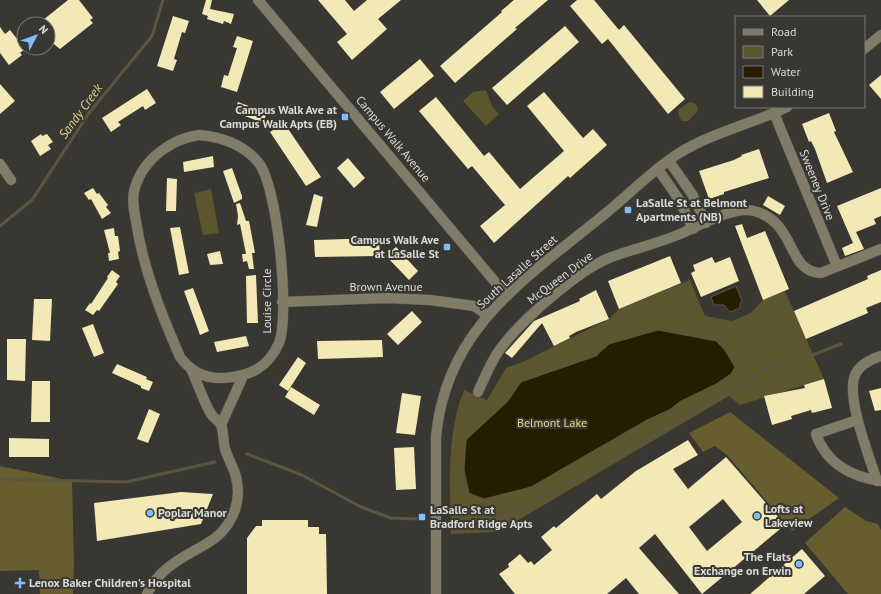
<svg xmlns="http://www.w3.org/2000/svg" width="881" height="594" viewBox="0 0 881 594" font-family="'PT Sans',sans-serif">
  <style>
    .green { fill: #5d552e }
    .forest { fill: #675e2f }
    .water { fill: #241d00; stroke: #5b5641 }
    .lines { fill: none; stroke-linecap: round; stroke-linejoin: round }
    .stream { stroke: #5b5641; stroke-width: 3 }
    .building { fill: #f3e9b6; fill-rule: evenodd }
    .minor-casing { stroke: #555450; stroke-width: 11 }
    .minor { stroke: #807c68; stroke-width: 10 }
    .poi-dot { fill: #7ebef9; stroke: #383732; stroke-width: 1.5 }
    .labels { text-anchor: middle; stroke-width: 4; stroke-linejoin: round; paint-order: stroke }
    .poi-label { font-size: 12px; font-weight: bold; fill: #dbdad8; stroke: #383732; text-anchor: start }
    .street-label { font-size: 12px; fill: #dbdad8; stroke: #383732 }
    .park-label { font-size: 12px; fill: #e4d489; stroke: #383732 }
    .water-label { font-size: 13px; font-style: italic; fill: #e2d287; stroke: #383732 }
  </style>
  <rect width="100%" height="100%" fill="#383732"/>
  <path class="green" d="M486 90 492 106 499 114 486 126 463 101 473 92Z
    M689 102 694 103 698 107 697 112 688 121H682L679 116 678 110Z
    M211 189 219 233 203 235 194 193Z
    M690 280 705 316 732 321 751 313 763 300 785 291 824 379 740 405 729 396 498 532 451 534C450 486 446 434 464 390L487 400 506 368 525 361 609 319 619 309Z"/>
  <path class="forest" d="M730 412 839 498 792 531 727 455 715 446 703 452 689 433Z
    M0 466 72 481 74 565 73 594H40L39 570 0 571Z
    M845 507 866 521 878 524 881 530V594H848L805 543Z"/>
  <path class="water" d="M736 286 742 301 740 304V308L730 312 724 305H714L711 297Z
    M658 330 716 341 724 349 735 367 731 374 716 384 681 401 669 410 647 420 531 487 484 499 469 493 464 470 466 440 507 402 521 382 596 356 609 344Z"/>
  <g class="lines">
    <path class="stream" d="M0 226 32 200 89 113 152 36 163 0
      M247 454 302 475 361 507 391 518 418 519
      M0 479 126 482 215 462
      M491 521 502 517 597 468 746 383 778 362 793 357 810 356 841 344"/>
  </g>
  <path class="building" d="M68 0H79L93 18 90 20 93 23 60 49 50 41 52 40 48 35V24H38Z
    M206 0H212L210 9 234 14 231 24 224 21 223 24 207 19 208 16 202 14Z
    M318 0H345L354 11 367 0H401L378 19 387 29 352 60 337 42 347 34Z
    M514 0H548L515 28 517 29 455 83 440 66 502 12 501 11Z
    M577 0H594L619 30 624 25 685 99 668 114 608 39 602 44 570 6Z
    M757 0H789L770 16Z
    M173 16 189 21 185 33 182 32 174 59 177 60 173 71 157 66Z
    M565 26 579 42 507 105 492 88Z
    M0 27 5 34 10 30 25 49 20 53 22 55 9 65 0 53Z
    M237 36 253 41 237 92 221 87 224 75 228 76 237 48 233 47Z
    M420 59 434 76 394 109 380 92Z
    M881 75V99L869 85Z
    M0 84 15 101 0 114Z
    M147 89 156 103 145 110 143 106 118 122 121 125 111 132 102 118Z
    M544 92 583 138 593 129 607 145 570 178 568 176 494 243 480 226 505 205 472 166 468 169 419 111 436 97 484 156 489 152 520 189 564 151 527 106Z
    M238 102 267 113 263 123 234 112Z
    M829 113 836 131 834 132 853 172 827 183 815 149 811 141 809 142 802 124Z
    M284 123 321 177 306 186 270 132Z
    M41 134 42 136 47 134 53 142 48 145 51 149 40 156 31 141Z
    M759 149 769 178 724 192V194L709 199 699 171 734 160 742 156 741 155Z
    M213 156 214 167 184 172 183 162Z
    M348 158 365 178 354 188 337 168Z
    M232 168 242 196V199L234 203 223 171Z
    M167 178 177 179 176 211H166Z
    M93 188 97 194 99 193 108 205 106 207 111 213 102 219 91 199 89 200 84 193Z
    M881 188V216L874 219 876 224 856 232 864 249 845 256 842 248 853 243 837 206Z
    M314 194 323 197 317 227 306 225Z
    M768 196 785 206 780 215 763 205Z
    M240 203 246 221H249L255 253H252L254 269H249L247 261 243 262 242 254H246L240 224 237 225 238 216 236 204Z
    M742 224 747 238 765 231 789 289 763 300 735 226Z
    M180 227 189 273 179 275 170 228Z
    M114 228 115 236H118L120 251 118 252 119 259 109 261 108 253H110L104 230Z
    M379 238 380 256 315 257 314 240Z
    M396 247 418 271 409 280 386 256Z
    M220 251 223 264 210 265 207 254Z
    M670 256 681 283 619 309 608 281Z
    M712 257 715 263 730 257 739 281 701 297 691 273 695 271 693 265Z
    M112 270 120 276 116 282 118 284 99 311 97 310 93 315 85 310 90 303 91 304 108 278 107 277Z
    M881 270V302L866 308 868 313 806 339 794 311 868 279 867 276Z
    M256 275 258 323H247L246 276Z
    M193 288 209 331 200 335 184 291Z
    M596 290 609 319 576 332 569 336 570 338 554 346 542 323 512 358 505 353 534 321 580 301 579 299Z
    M34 299H52L50 341 32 340Z
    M412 311 422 322 398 345 387 334Z
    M93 324 104 353 94 357 82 328Z
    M246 336 249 346 217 352 214 342Z
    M7 339H26L25 381 7 380Z
    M382 340 383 357 318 359 317 341Z
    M298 357 306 363 288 391 279 385Z
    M117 364 147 377 146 379 153 382 149 391 141 388V386L112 373Z
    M824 379 832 408 812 413 811 410 791 416 792 419 772 425 764 396 805 388 804 385Z
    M32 381H50V422H31Z
    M291 387 320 405 314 415 285 397Z
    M881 388V410L875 411 869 391Z
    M402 393 421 396 415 435 396 433Z
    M149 409 160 414 148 443 137 439Z
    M9 438 49 439V457H9Z
    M688 440 698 455 673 469 688 489 726 457 785 525 702 594 655 534 639 548 679 594H639L626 578 607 594H515L499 574 509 567 508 564 520 554 528 563 531 561 534 565 552 550 541 537 554 526 556 528 597 494 601 499 636 471ZM723 499 742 522 707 551 689 527Z
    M414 447 416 489 396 490 394 448Z
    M181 492 213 494 201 524 97 541 94 503Z
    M262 520H308V527H319V534H326L327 594H247V538L256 526H262Z
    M802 549 825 576 804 594H750Z"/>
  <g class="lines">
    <g class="minor-casing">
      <path id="minor" d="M258 0 507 296
        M864 49 881 35
        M774 113 837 266
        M199 135C222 137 243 144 258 162 278 185 290 315 279 343 268 368 250 376 224 378 206 379 191 372 180 357 161 313 143 269 136 221 134 211 132 201 134 191 138 175 148 161 161 151 174 142 184 137 199 135Z
        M669 161 692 194 706 223
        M0 164 11 180
        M658 169 680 201 693 229
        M282 302 387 298 430 300 474 306 487 315
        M478 392C484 379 490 364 498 352 518 323 577 271 609 258 632 249 657 244 680 234 699 226 735 205 754 211 797 222 786 272 821 273L881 249
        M857 420 816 434C826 463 851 477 881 481
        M221 425 243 376
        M877 481C870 458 844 394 856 373 861 364 872 359 881 356
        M147 594C159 568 182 558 206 544 230 531 243 504 236 477 234 468 228 459 225 449 223 442 224 432 221 425 219 421 214 418 211 414 203 400 198 384 191 369
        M436 594V437C446 326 527 278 606 213 631 193 654 168 681 152 714 132 752 124 787 107"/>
    </g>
    <use href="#minor" class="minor"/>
  </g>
  <g class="poi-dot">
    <rect x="341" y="113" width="8" height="8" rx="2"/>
    <rect x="624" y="206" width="8" height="8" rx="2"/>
    <rect x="443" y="243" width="8" height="8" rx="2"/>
    <circle cx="150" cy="513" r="4"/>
    <circle cx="757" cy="516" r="4"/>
    <rect x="418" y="513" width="8" height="8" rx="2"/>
    <circle cx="799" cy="564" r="4"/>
    <path d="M18 577h4v4h4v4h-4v4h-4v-4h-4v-4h4z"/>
  </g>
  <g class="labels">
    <g class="poi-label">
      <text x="337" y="114" text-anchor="end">Campus Walk Ave at<tspan x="337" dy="14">Campus Walk Apts (EB)</tspan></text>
      <text x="636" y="207">LaSalle St at Belmont<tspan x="636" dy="14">Apartments (NB)</tspan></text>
      <text x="439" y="244" text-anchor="end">Campus Walk Ave<tspan x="439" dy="14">at LaSalle St</tspan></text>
      <text x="765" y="513">Lofts at<tspan x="765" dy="14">Lakeview</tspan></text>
      <text x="430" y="514">LaSalle St at<tspan x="430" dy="14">Bradford Ridge Apts</tspan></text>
      <text x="158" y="517">Poplar Manor</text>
      <text x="791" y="561" text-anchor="end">The Flats<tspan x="791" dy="14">Exchange on Erwin</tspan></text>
      <text x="29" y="587">Lenox Baker Children's Hospital</text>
    </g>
    <g class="street-label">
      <text transform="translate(393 139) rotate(50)" y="4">Campus Walk Avenue</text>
      <text transform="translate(817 185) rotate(68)" y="4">Sweeney Drive</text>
      <text transform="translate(517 272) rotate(-42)" y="4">South Lasalle Street</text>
      <text transform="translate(560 278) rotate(-37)" y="4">McQueen Drive</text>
      <text x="386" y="291">Brown Avenue</text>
      <text transform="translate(267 301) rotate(-90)" y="4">Louise Circle</text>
    </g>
    <g class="park-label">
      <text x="552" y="427">Belmont Lake</text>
    </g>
    <g class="water-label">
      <text transform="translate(80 111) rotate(-54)" y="5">Sandy Creek</text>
    </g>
  </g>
  <rect x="735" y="16" width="130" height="92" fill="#383732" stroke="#797874"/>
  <rect x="743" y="29" width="20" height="6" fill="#807c68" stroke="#797874"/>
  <text x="771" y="36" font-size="12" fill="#dbdad8">Road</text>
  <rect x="743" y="46" width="20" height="12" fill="#5d552e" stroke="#797874"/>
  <text x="771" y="56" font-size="12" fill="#dbdad8">Park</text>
  <rect x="743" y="66" width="20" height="12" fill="#241d00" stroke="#797874"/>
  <text x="771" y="76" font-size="12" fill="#dbdad8">Water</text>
  <rect x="743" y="86" width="20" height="12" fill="#f3e9b6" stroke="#797874"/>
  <text x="771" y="96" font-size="12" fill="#dbdad8">Building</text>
  <g transform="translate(36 36) rotate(49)"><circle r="19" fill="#383732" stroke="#797874"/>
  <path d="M0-3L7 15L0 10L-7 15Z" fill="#7ebef9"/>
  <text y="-6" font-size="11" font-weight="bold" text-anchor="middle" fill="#dbdad8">N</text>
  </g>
</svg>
